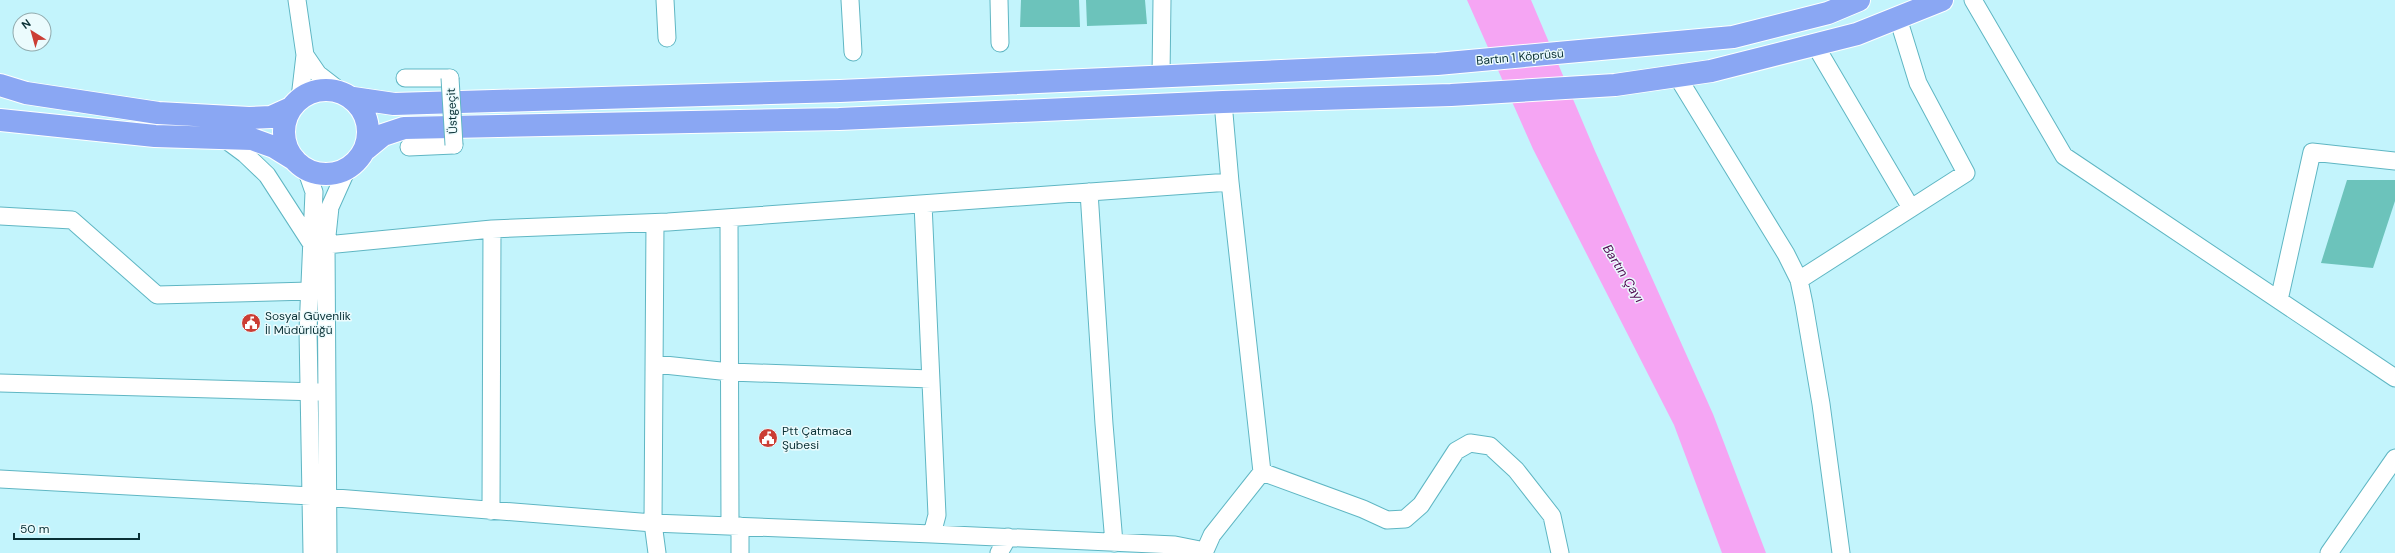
<svg xmlns="http://www.w3.org/2000/svg" width="2395" height="553" viewBox="0 0 2395 553" font-family="'DM Sans',sans-serif">
  <style>
    .water { fill: #f5a5f3 }
    .building { fill: #6cc3bb }
    .lines { fill: none; stroke-linecap: round; stroke-linejoin: round }
    .street-casing { stroke: #5fb6c3; stroke-width: 19 }
    .highway-casing { stroke: #fff; stroke-width: 24 }
    .street { stroke: #fff; stroke-width: 17 }
    .highway { stroke: #8aa7f3; stroke-width: 22 }
    .street-bridge-casing { stroke: #5fb6c3; stroke-width: 19; stroke-linecap: butt }
    .street-bridge { stroke: #fff; stroke-width: 17 }
    .labels { text-anchor: middle; stroke-width: 3; stroke-linejoin: round; paint-order: stroke }
    .street-label { font-size: 12px; fill: #093035; stroke: #ebfbfd }
    .poi-label { font-size: 12px; fill: #093035; stroke: #ebfbfd; text-anchor: start }
    .water-label { font-size: 13px; font-style: italic; fill: #500751; stroke: #ebfbfd }
  </style>
  <rect width="100%" height="100%" fill="#c3f4fc"/>
  <path class="water" d="M1467 0H1531L1595 151 1713 414 1766 553H1722L1674 425 1533 149Z"/>
  <path class="building" d="M1021 0H1079L1080 27H1020Z
    M1086 0H1145L1147 24 1087 26Z
    M2347 180H2395V201L2373 268 2321 263Z"/>
  <g class="lines">
    <g class="street-casing">
      <path id="street" d="M297 0 305 55 300 98
        M665 0 667 38
        M850 0 853 52
        M999 0 1000 43
        M1973 0 2064 156 2395 378
        M1815 45 1911 208
        M305 55 318 74 340 91
        M1161 76 1162 0
        M1677 76 1786 254 1799 280 1804 304 1821 404 1841 553
        M405 78H450
        M222 137 245 154 267 175 311 243
        M409 147 454 145
        M306 169 314 192 308 330 312 553
        M1089 192 1104 424 1114 543
        M0 216 72 220 157 295 310 291
        M729 218 730 526
        M655 223 653 523 657 553
        M326 245 492 229 668 222 1230 182 1223 102
        M1799 280 1966 173 1918 83 1898 18
        M2279 300 2312 152 2395 161
        M655 364 730 372 931 379
        M0 383 320 392
        M1262 472 1363 509 1387 520 1405 519 1421 505 1456 451 1470 443 1490 446 1516 470 1552 516 1560 553
        M0 479 311 496 653 523 932 534 937 515 923 204
        M491 511 492 229
        M932 534 1175 545 1205 551
        M328 553 326 245 330 207 347 169
        M740 553V526
        M999 553 1008 537
        M1204 553 1212 535 1262 472 1230 182
        M2329 553 2395 458"/>
    </g>
    <g class="highway-casing">
      <path id="highway" d="M0 85 26 93 158 113 249 118 271 117 291 108
        M284 132a42 42 0 1 1 84 0a42 42 0 1 1-84 0Z
        M353 98 394 104 840 91 1437 64 1733 37 1828 13 1859 0
        M0 120 155 136 252 139 274 147 295 160
        M366 149 383 135 404 128 839 119 1223 102 1451 95 1615 85 1711 71 1857 34 1942 0"/>
    </g>
    <use href="#street" class="street"/>
    <use href="#highway" class="highway"/>
    <g class="street-bridge-casing">
      <path id="street-bridge" d="M450 78 454 145"/>
    </g>
    <use href="#street-bridge" class="street-bridge"/>
  </g>
  <defs>
    <g id="civic-disc" transform="scale(1)"><circle r="9.5" fill="#cb3d34" stroke="#ebfbfd"/><path d="M-.6-6.5H3V-4.5H.6V-3L4-1V1h2V6H-6V1h2V-1L-.6-3ZM-1.2 2.5V6h2.4V2.5Z" fill="#fff"/></g>
  </defs>
  <g fill-rule="evenodd">
    <use href="#civic-disc" x="251" y="323"/>
    <use href="#civic-disc" x="768" y="438"/>
  </g>
  <g class="labels">
    <g class="street-label">
      <text transform="translate(1520 57) rotate(-5)" y="4">Bartın 1 Köprüsü</text>
      <text transform="translate(452 111) rotate(-93)" y="4">Üstgeçit</text>
    </g>
    <g class="poi-label">
      <text x="265" y="320">Sosyal Güvenlik<tspan x="265" dy="14">İl Müdürlüğü</tspan></text>
      <text x="782" y="435">Ptt Çatmaca<tspan x="782" dy="14">Şubesi</tspan></text>
    </g>
    <g class="water-label">
      <text transform="translate(1624 273) rotate(58)" y="5">Bartın Çayı</text>
    </g>
  </g>
  <g transform="translate(32 32) rotate(323)"><circle r="19" fill="#ebfbfd" stroke="#91aaad"/>
  <path d="M0-3L7 15L0 10L-7 15Z" fill="#cb3d34"/>
  <text y="-6" font-size="11" font-weight="bold" text-anchor="middle" fill="#093035">N</text>
  </g>
  <path d="M14 533v6h125v-6" fill="none" stroke="#093035" stroke-width="2"/>
  <text x="20" y="533" font-size="12" fill="#093035" stroke="#ebfbfd" stroke-width="3" paint-order="stroke">50 m</text>
</svg>
